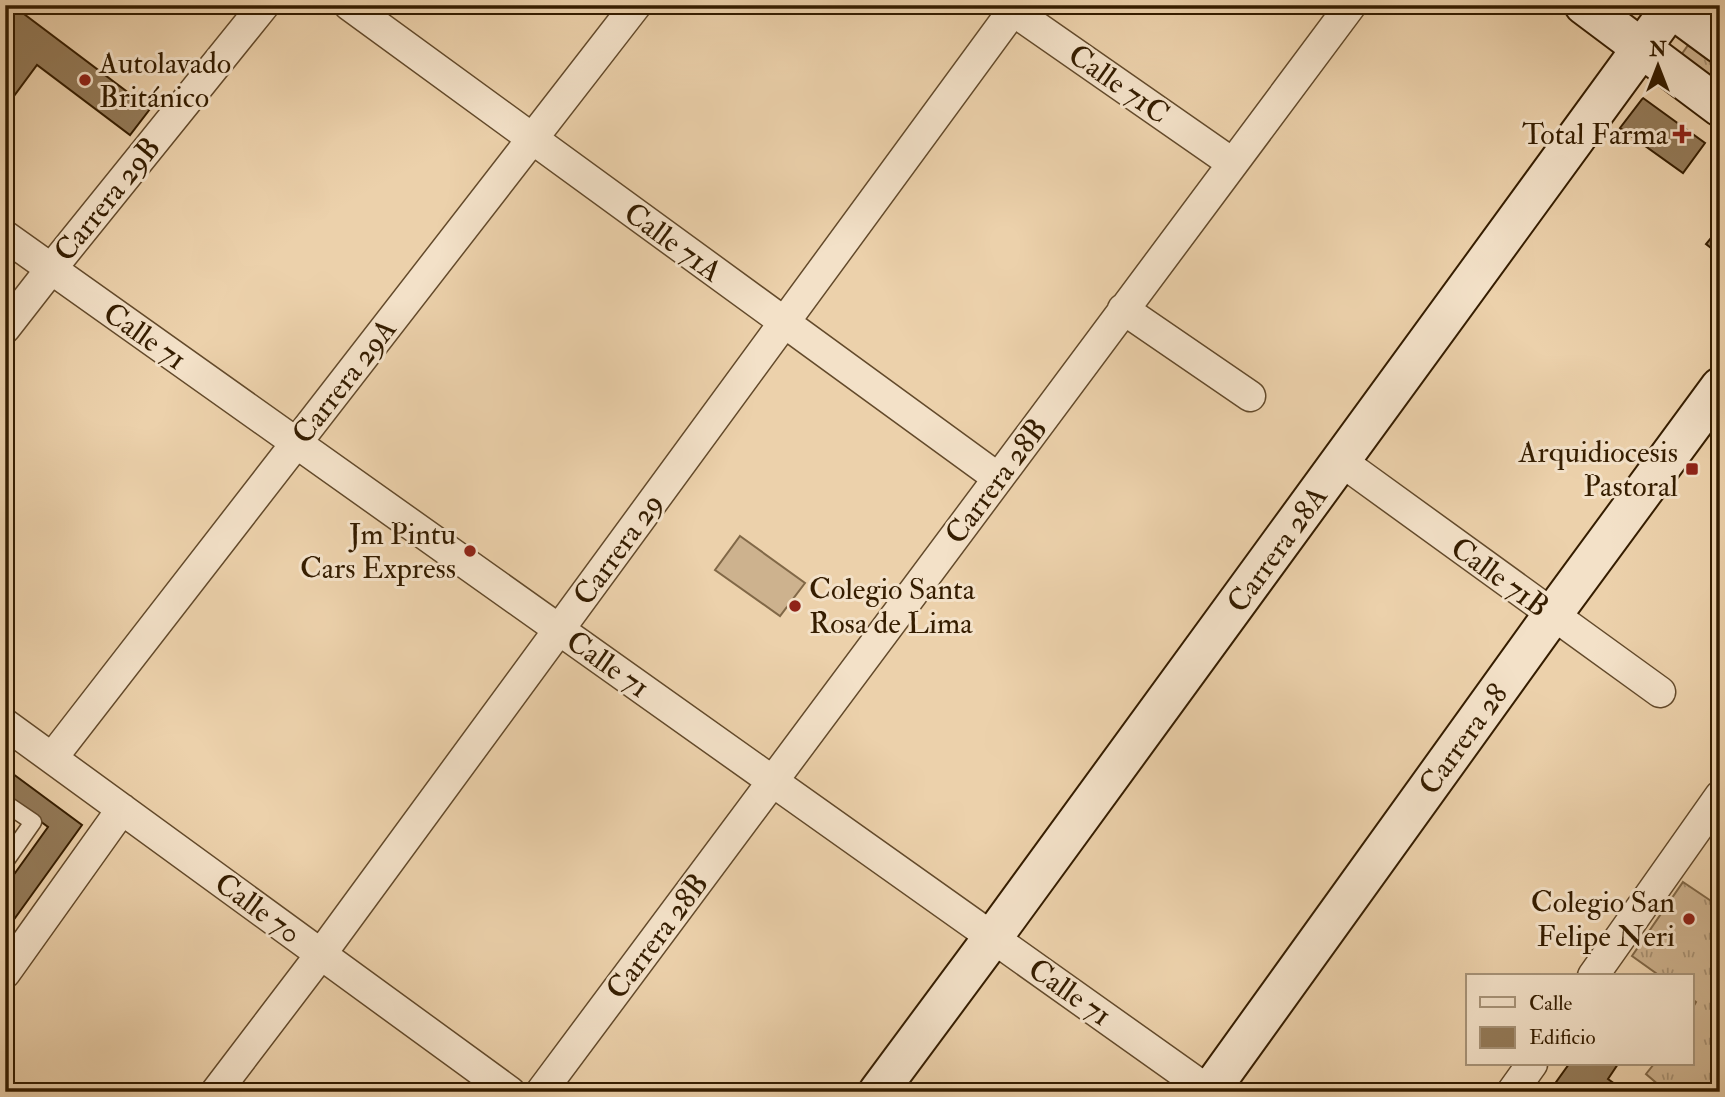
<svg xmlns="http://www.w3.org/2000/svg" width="1725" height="1097" viewBox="0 0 1725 1097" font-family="'IM FELL Double Pica',serif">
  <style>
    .grass { fill: url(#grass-tufts); stroke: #816847; stroke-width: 2 }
    .garden { fill: #cdb28e; stroke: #816847; stroke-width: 2 }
    .building { fill: #947b59; stroke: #351d00; stroke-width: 2 }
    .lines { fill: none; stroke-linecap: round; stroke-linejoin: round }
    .lane-casing { stroke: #634a2b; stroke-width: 19 }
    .street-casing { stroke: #634a2b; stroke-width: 33 }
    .secondary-casing { stroke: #351d00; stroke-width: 42 }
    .lane { stroke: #f3e1c8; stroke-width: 16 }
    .street { stroke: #f3e1c8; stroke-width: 30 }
    .secondary { stroke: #f3e1c8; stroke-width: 38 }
    .poi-dot { fill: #8f2418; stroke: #f3e1c8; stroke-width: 2.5 }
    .labels { text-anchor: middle; stroke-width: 6; stroke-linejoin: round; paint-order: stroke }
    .poi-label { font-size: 30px; fill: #351d00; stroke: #f3e1c8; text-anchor: end }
    .street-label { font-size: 30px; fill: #351d00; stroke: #f3e1c8 }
  </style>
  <defs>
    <pattern id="grass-tufts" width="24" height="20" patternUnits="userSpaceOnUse" patternTransform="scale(1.75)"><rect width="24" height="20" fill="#cdb28e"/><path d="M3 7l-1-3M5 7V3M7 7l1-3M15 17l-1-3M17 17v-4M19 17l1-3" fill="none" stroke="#a79072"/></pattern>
  </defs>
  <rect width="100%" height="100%" fill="#ecd1ab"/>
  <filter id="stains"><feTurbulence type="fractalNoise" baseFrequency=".00286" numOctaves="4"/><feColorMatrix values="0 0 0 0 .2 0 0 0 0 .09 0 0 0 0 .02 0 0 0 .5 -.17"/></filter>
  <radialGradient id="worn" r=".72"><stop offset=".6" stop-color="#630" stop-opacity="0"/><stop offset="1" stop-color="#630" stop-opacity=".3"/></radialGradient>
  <path class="grass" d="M1691 41 1720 63V88L1679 58Z
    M1683 882 1720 907V1092H1667L1646 1074 1654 1064H1692V1009L1696 1002 1692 999V976H1660L1632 956Z"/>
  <path class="garden" d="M740 536 805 583 780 616 715 570Z"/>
  <path class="building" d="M5 5H12L150 109 130 135 37 65 11 100 5 95Z
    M1643 98 1705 143 1683 173 1620 128Z
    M1720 227V255L1706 244Z
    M5 768 82 825 5 932V887L48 827 5 795Z
    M1569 1064H1618L1608 1079 1626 1092H1549Z"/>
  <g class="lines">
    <g class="lane-casing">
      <path id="lane" d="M5 803 33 822 5 862"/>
    </g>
    <g class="street-casing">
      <path id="street" d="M349 5 998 478
        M1005 5 1232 163
        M5 236 1210 1092
        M1123 309 1250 396
        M5 328 51 269 264 5
        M1341 461 1660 692
        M5 724 510 1092
        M52 758 636 5
        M5 973 122 809
        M1593 976 1720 796
        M216 1092 321 954 1017 5
        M541 1092 1351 5
        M1512 1092 1532 1064"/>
    </g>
    <g class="secondary-casing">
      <path id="secondary" d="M1584 5 1720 107
        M1667 5 1720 44
        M878 1092 993 937 1673 5
        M1209 1092 1553 614 1720 387"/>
    </g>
    <use href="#lane" class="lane"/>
    <use href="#street" class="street"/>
    <use href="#secondary" class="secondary"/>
  </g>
  <g class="poi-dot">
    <circle cx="85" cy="80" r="7"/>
    <path d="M1678.5 123.5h7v7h7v7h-7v7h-7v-7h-7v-7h7z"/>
    <rect x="1685" y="462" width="14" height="14" rx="3.5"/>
    <circle cx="470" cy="551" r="7"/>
    <circle cx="795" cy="606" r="7"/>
    <circle cx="1689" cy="919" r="7"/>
  </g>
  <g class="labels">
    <g class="poi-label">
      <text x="99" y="73" text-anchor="start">Autolavado<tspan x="99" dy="34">Británico</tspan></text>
      <text x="1668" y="144">Total Farma</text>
      <text x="1678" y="462">Arquidiocesis<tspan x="1678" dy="34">Pastoral</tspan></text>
      <text x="456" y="544">Jm Pintu<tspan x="456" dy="34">Cars Express</tspan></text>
      <text x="809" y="599" text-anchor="start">Colegio Santa<tspan x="809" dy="34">Rosa de Lima</tspan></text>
      <text x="1675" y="912">Colegio San<tspan x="1675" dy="34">Felipe Neri</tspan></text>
    </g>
    <g class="street-label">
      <text transform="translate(1119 84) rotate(35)" y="10">Calle 71C</text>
      <text transform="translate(107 199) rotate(-51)" y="10">Carrera 29B</text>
      <text transform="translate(673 242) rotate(36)" y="10">Calle 71A</text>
      <text transform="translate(145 336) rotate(35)" y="10">Calle 71</text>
      <text transform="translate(344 381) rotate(-52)" y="10">Carrera 29A</text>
      <text transform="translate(996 481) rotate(-53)" y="10">Carrera 28B</text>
      <text transform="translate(618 549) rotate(-54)" y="10">Carrera 29</text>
      <text transform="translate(1277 549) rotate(-54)" y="10">Carrera 28A</text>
      <text transform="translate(1500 577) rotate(36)" y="10">Calle 71B</text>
      <text transform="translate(608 664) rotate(35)" y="10">Calle 71</text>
      <text transform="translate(1463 739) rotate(-54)" y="10">Carrera 28</text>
      <text transform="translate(258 908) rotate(36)" y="10">Calle 70</text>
      <text transform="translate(657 936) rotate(-53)" y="10">Carrera 28B</text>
      <text transform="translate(1070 992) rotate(35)" y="10">Calle 71</text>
    </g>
  </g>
  <rect width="1725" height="1097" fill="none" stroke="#ecd1ab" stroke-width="28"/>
  <rect x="7" y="7" width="1711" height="1083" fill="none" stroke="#351d00" stroke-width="3.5"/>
  <rect x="14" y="14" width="1697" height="1069" fill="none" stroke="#351d00" stroke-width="2"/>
  <rect x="1466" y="974" width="228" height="91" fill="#f3e1c8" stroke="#a79378" stroke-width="2"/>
  <rect x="1480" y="997" width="35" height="10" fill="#f3e1c8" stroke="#a79378" stroke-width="2"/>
  <text x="1529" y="1010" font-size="21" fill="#351d00">Calle</text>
  <rect x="1480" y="1027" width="35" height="21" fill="#947b59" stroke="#a79378" stroke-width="2"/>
  <text x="1529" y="1044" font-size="21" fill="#351d00">Edificio</text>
  <g transform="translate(1658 66)" stroke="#f3e1c8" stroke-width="5" paint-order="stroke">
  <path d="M0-5L12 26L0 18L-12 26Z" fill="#351d00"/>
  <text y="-10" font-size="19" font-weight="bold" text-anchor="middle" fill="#351d00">N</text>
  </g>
  <rect width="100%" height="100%" filter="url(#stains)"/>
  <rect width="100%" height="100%" fill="url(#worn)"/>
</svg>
